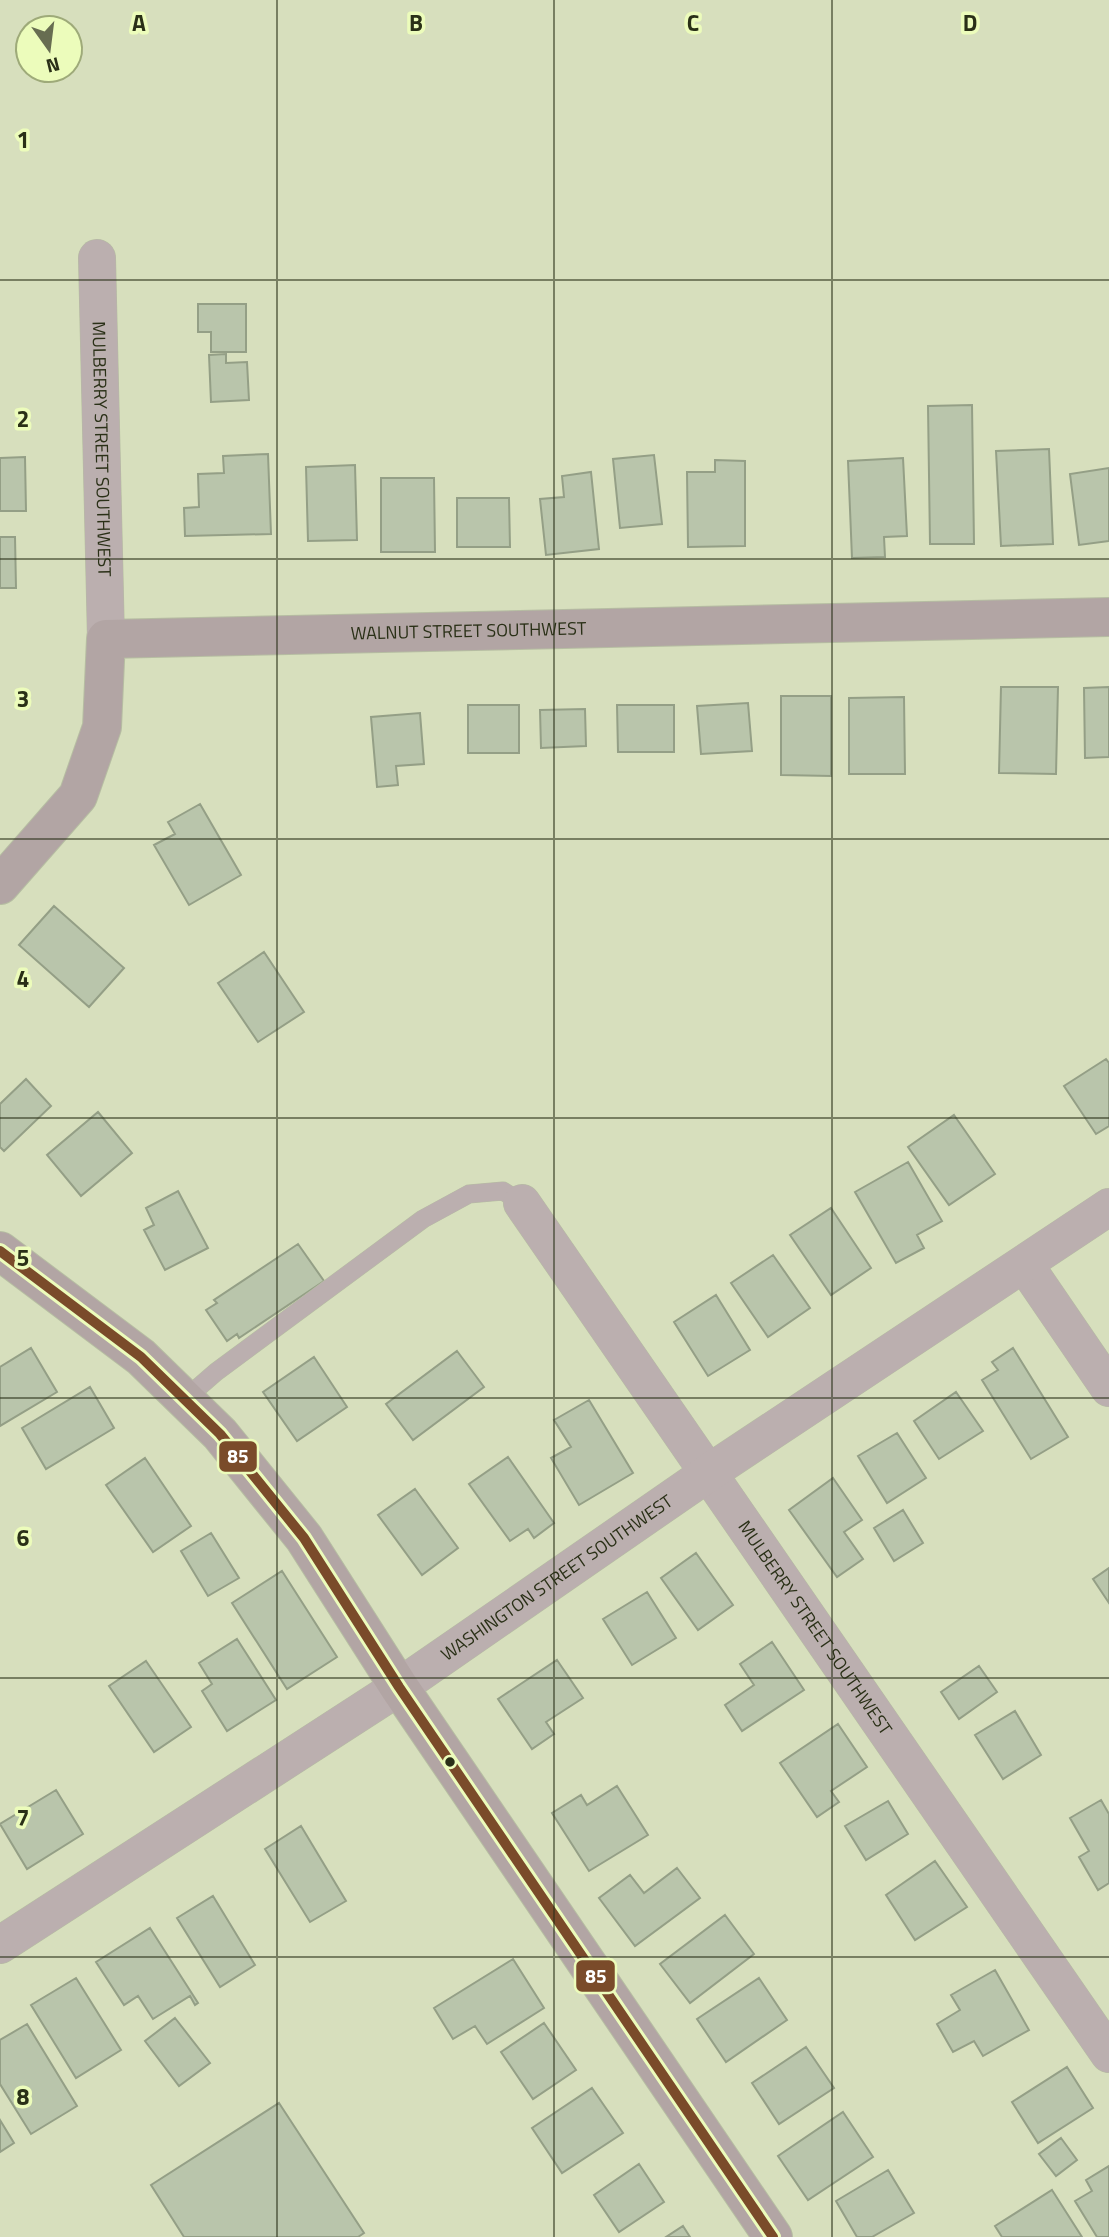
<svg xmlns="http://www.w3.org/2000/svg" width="1109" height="2237" viewBox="0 0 1109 2237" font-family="'Titillium Web',sans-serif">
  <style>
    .building { fill: #b9c5ab; stroke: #949f86; stroke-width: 2 }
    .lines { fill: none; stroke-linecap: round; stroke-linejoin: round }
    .lane-casing { stroke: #b6bda2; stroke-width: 19 }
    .street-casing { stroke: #b6bda2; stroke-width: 38 }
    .secondary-casing { stroke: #b6bda2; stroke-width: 40 }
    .lane { stroke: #bbafaf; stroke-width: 18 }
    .street { stroke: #bbafaf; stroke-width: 37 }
    .secondary { stroke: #b2a5a4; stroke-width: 38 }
    .bus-1-casing { stroke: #ecfcbb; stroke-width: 16 }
    .bus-1 { stroke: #7a4b2a; stroke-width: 10 }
    .grid { fill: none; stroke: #2a3017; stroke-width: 2; stroke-opacity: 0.55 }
    .bus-dot { fill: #2a3017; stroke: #ecfcbb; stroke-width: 2.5 }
    .labels { text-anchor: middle; stroke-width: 7; stroke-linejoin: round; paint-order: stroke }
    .street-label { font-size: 18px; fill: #2a3017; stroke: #ecfcbb }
    .grid-label { font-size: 23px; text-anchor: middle; font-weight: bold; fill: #2a3017; stroke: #ecfcbb; stroke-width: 7; stroke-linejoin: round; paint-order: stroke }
    .line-badge { stroke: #ecfcbb; stroke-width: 2.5 }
    .badge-label { font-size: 19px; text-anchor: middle; font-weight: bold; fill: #fff }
  </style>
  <rect width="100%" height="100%" fill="#d7dfbd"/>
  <path class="building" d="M198 304H246V352H211V332H198Z
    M226 354V363L247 362 249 400 211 402 209 355Z
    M972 405 974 544H930L928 406Z
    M1049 449 1053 544 1001 546 996 451Z
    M268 454 271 534 185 536 184 508 199 507 198 474 224 473 223 456Z
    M654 455 662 524 620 528 613 459Z
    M25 457 26 511H0V458Z
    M903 458 907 536 884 537 885 557 852 558 848 461Z
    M715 460 745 461V546L688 547 687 472H715Z
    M355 465 357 540 308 541 306 467Z
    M1109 468V541L1079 545 1070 474Z
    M591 472 599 549 546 555 540 499 564 497 562 476Z
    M381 478H434L435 552H381Z
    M457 498H509L510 547H457Z
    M0 537H15L16 588H0Z
    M1001 687H1058L1056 774 999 773Z
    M1109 687V757L1085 758 1084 688Z
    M781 696H831V776L781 775Z
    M904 697 905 774H849V698Z
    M748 703 752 751 701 754 697 706Z
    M468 705H519V753H468Z
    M617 705H674V752H618Z
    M585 709 586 746 541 748 540 710Z
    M420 713 424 764 396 766 398 785 377 787 371 717Z
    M200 804 241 875 189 905 154 845 175 834 168 822Z
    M54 906 124 968 89 1007 19 945Z
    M264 952 304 1012 258 1042 218 983Z
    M1106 1059 1109 1063V1126L1096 1134 1064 1086Z
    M26 1079 51 1106 4 1151 0 1147V1104Z
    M98 1112 132 1153 81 1196 47 1155Z
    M954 1115 995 1174 949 1205 908 1147Z
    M908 1162 942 1221 917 1235 924 1248 896 1263 855 1192Z
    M178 1191 208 1248 165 1270 144 1230 154 1225 146 1208Z
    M831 1208 871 1268 831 1295 790 1235Z
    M298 1244 324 1281 239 1338 237 1334 227 1341 206 1310 217 1303 214 1300Z
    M773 1255 810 1308 768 1337 731 1283Z
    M716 1295 750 1350 708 1376 674 1322Z
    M31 1348 57 1392 0 1426V1367Z
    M1013 1348 1068 1437 1031 1459 982 1380 998 1370 992 1362Z
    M457 1351 484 1387 413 1440 386 1404Z
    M314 1357 347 1407 297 1441 263 1392Z
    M90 1387 114 1428 46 1469 22 1428Z
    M956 1392 983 1431 939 1459 914 1421Z
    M589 1400 633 1473 579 1505 551 1458 571 1447 554 1420Z
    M897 1433 926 1478 887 1503 858 1456Z
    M508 1457 554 1523 534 1538 528 1529 510 1541 469 1484Z
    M145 1458 191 1526 153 1552 106 1485Z
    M833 1478 862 1520 844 1532 863 1559 837 1577 789 1510Z
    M415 1489 458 1548 422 1575 378 1515Z
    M903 1510 923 1543 894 1561 874 1528Z
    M211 1533 239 1578 208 1596 181 1551Z
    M696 1553 733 1605 698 1630 661 1578Z
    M1109 1568V1603L1093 1579Z
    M282 1571 337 1657 287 1689 232 1603Z
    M647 1592 676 1638 632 1665 603 1619Z
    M237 1639 276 1700 227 1731 202 1691 212 1684 199 1663Z
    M772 1642 804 1690 742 1731 725 1705 754 1685 740 1664Z
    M557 1660 583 1698 546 1722 554 1734 532 1749 498 1699Z
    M146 1661 191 1727 154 1752 109 1686Z
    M979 1666 997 1692 959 1719 941 1692Z
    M1015 1711 1041 1755 1003 1779 975 1735Z
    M838 1724 867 1767 831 1791 839 1802 817 1817 780 1763Z
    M617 1786 648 1835 589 1871 552 1813 581 1795 587 1805Z
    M56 1790 83 1834 27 1869 0 1824Z
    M1101 1800 1109 1814V1883L1098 1890 1079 1857 1089 1851 1070 1818Z
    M888 1801 908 1834 866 1860 845 1826Z
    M301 1826 346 1901 310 1922 265 1849Z
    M935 1861 967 1907 915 1940 886 1895Z
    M677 1868 700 1898 635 1946 599 1898 630 1875 644 1893Z
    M213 1896 255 1965 220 1987 177 1918Z
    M725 1915 754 1954 690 2003 660 1964Z
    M150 1928 198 2003 195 2005 190 1996 153 2019 138 1996 124 2005 96 1962Z
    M513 1959 544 2008 487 2044 475 2026 453 2039 434 2008Z
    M995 1970 1029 2030 983 2056 974 2041 953 2052 937 2024 960 2010 951 1995Z
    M76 1978 121 2050 76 2078 31 2005Z
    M759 1978 787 2020 726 2062 697 2019Z
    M175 2018 210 2063 179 2086 145 2041Z
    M544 2023 576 2070 533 2099 501 2052Z
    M27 2024 77 2106 31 2134 0 2084V2040Z
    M806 2047 834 2088 779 2124 752 2083Z
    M1067 2067 1093 2108 1038 2143 1012 2102Z
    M592 2088 623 2133 562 2173 532 2128Z
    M279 2103 364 2233 358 2237H184L151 2185Z
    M843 2112 873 2157 808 2200 778 2156Z
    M0 2120 14 2143 0 2152Z
    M1061 2138 1077 2160 1056 2176 1039 2154Z
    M639 2164 664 2202 619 2232 594 2195Z
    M1109 2166V2237H1097L1075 2201 1092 2191 1086 2180Z
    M888 2170 914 2213 872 2237H857L836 2201Z
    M1052 2190 1082 2237H1002L995 2226Z
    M683 2226 690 2237H666Z"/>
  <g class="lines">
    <g class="lane-casing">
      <path id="lane" d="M185 1399 216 1372 423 1219 469 1194 503 1191 522 1203"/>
    </g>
    <g class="street-casing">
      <g id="street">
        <path id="s1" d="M97 258 106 639"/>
        <path id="s2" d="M522 1203 1109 2054"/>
        <path d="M1025 1265 1109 1388"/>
        <path id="s3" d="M0 1945 399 1687 707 1474 1109 1207"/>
      </g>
    </g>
    <g class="secondary-casing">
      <g id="secondary">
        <path id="s4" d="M0 885 78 796 102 727 106 639 1109 617"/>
        <path d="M0 1251 141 1357 220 1434 304 1538 399 1687 773 2237"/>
      </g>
    </g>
    <use href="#lane" class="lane"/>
    <use href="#street" class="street"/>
    <use href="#secondary" class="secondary"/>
    <g class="bus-1-casing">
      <path id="bus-1" d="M0 1251 141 1357 220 1434 304 1538 399 1687 773 2237"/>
    </g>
    <use href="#bus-1" class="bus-1"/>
  </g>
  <path class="grid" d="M277 0V2237M554 0V2237M832 0V2237M0 280H1109M0 559H1109M0 839H1109M0 1118H1109M0 1398H1109M0 1678H1109M0 1957H1109"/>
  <circle class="bus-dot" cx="450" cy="1762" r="6"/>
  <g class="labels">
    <g class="street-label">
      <text dy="6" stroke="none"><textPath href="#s1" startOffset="191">MULBERRY STREET SOUTHWEST</textPath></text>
      <text dy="6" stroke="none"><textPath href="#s4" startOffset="642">WALNUT STREET SOUTHWEST</textPath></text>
      <text dy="6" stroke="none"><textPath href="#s3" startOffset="667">WASHINGTON STREET SOUTHWEST</textPath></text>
      <text dy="6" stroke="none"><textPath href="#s2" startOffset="516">MULBERRY STREET SOUTHWEST</textPath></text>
    </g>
  </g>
  <g class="grid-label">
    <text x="139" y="31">A</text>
    <text x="416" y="31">B</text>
    <text x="693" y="31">C</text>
    <text x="970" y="31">D</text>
    <text x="23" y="148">1</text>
    <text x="23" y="427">2</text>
    <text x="23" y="707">3</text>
    <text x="23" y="987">4</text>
    <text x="23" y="1266">5</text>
    <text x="23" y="1546">6</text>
    <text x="23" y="1826">7</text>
    <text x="23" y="2105">8</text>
  </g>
  <g class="line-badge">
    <rect x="218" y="1440" width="40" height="33" rx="7" fill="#7a4b2a"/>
    <rect x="575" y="1959" width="41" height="34" rx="7" fill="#7a4b2a"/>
  </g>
  <g class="badge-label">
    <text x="238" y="1463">85</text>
    <text x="596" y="1983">85</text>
  </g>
  <g transform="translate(49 49) rotate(166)"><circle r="33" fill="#ecfcbb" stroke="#9eaa79" stroke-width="2"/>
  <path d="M0-5L12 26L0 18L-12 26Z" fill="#676d51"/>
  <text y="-10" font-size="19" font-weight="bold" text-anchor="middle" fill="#2a3017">N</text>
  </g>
</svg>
